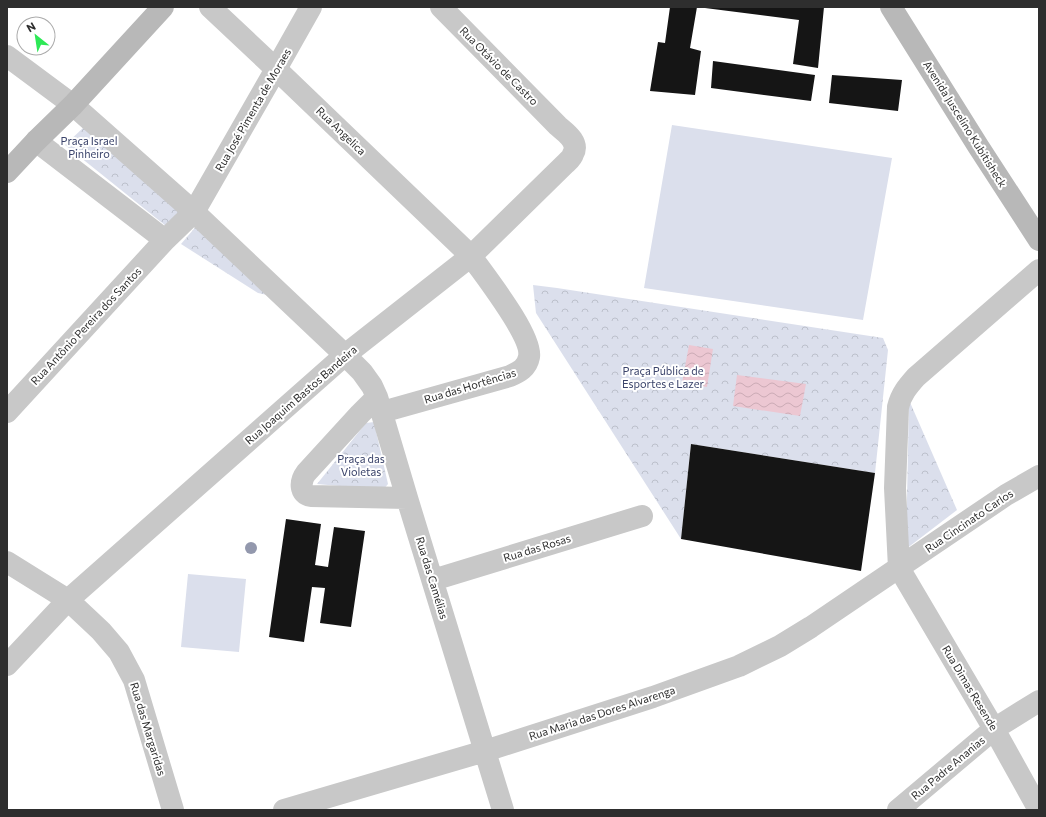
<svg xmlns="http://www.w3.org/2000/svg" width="1046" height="817" viewBox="0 0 1046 817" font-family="Commissioner,sans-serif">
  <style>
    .forest { fill: url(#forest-crowns) }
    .pitch { fill: #dbdfec }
    .water { fill: url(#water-waves) }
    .building { fill: #151515 }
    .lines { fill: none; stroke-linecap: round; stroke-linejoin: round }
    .street { stroke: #c8c8c8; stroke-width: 22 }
    .secondary { stroke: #b8b8b8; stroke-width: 22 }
    .tree { fill: #9398ad }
    .labels { text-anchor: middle; stroke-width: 4; stroke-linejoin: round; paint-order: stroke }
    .street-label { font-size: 11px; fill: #2e2e2e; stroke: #fff }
    .park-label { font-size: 11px; fill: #3a436a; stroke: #fff }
  </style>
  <defs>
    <pattern id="forest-crowns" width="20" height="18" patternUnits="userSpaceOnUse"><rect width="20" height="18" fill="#dbdfec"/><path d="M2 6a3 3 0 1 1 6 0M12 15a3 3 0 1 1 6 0" fill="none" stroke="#bcc0cb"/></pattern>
    <pattern id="water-waves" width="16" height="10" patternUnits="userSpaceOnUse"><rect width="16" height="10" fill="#ecc7d2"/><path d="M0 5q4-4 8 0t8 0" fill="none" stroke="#cbabb5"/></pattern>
  </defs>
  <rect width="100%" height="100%" fill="#fff"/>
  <path class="forest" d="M84 127 181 211 166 226 65 145Z
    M199 223 272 296 258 293 181 244Z
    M533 285 557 288 883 338 888 350 875 473 691 444 681 539 536 313Z
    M909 400 957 510 906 549Z
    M374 422 388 484 383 490 317 484 366 423Z"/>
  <path class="pitch" d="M672 125 892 158 863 320 644 288Z
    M188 574 246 579 239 652 181 647Z"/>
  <path class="water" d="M689 345 713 349 707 387 682 383Z
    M737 375 806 384 800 416 733 406Z"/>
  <path class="building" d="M670 7H697L690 48 701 51 695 95 650 91 658 42 665 43Z
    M705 7H824L818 68 793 64 799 20 705 8Z
    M713 61 815 75 811 101 711 88Z
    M832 75 902 80 898 111 829 103Z
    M691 444 875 473 861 571 681 539Z
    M286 519 321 524 315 565 328 567 334 527 365 531 351 627 320 623 325 588 312 587 304 642 269 637Z"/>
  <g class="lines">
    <path class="street" d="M210 7 276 69 471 256C484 275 533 336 529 357 527 368 519 372 510 376L382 412
      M7 56 73 105 194 212 345 355 362 372 372 386 377 397 407 498 503 810
      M36 141 165 240
      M377 397 360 414 306 473C300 481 299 494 311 496L407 498
      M7 412 165 240 194 212 276 69 311 7
      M7 562 68 600 101 631 119 652 134 680 173 810
      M433 580 642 516
      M7 665 68 600 345 355 471 256 565 164C568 161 572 158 573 154 580 142 565 132 558 126L441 7
      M284 810 485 751 653 697 739 666 780 646 811 627 1006 495 1039 476
      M898 810 994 729 1039 701
      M1039 810 994 729 899 568 895 488 898 407C901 394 908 386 916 377L1039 270"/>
    <path class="secondary" d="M891 7 978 146 1039 240
      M7 172 36 141 73 105 163 7"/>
  </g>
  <circle class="tree" cx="251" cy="548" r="6"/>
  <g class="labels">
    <g class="street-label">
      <text transform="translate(499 66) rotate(45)" y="4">Rua Otávio de Castro</text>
      <text transform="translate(253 110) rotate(-60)" y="4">Rua José Pimenta de Moraes</text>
      <text transform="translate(965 124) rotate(58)" y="4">Avenida Juscelino Kubitisheck</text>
      <text transform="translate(341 131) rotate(44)" y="4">Rua Angelica</text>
      <text transform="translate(86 326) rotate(-47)" y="4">Rua Antônio Pereira dos Santos</text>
      <text transform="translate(470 386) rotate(-17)" y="4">Rua das Hortências</text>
      <text transform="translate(301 395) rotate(-41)" y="4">Rua Joaquim Bastos Bandeira</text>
      <text transform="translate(969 521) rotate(-34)" y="4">Rua Cincinato Carlos</text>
      <text transform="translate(537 548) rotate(-17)" y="4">Rua das Rosas</text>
      <text transform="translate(432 578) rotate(73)" y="4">Rua das Camélias</text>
      <text transform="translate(970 688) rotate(59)" y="4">Rua Dimas Resende</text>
      <text transform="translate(602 713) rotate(-18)" y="4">Rua Maria das Dores Alvarenga</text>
      <text transform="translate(148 729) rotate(73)" y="4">Rua das Margaridas</text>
      <text transform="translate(948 768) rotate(-40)" y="4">Rua Padre Ananias</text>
    </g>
    <g class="park-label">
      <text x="89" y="145">Praça Israel<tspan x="89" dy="13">Pinheiro</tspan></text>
      <text x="663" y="375">Praça Pública de<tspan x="663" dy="13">Esportes e Lazer</tspan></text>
      <text x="361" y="463">Praça das<tspan x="361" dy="13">Violetas</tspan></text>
    </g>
  </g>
  <rect width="1046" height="817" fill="none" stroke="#2e2e2e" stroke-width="16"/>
  <g transform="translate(36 36) rotate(330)"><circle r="19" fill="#ffffff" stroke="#ababab"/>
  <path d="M0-3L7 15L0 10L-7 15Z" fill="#2de856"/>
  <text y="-6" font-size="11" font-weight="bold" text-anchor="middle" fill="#2e2e2e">N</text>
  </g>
</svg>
